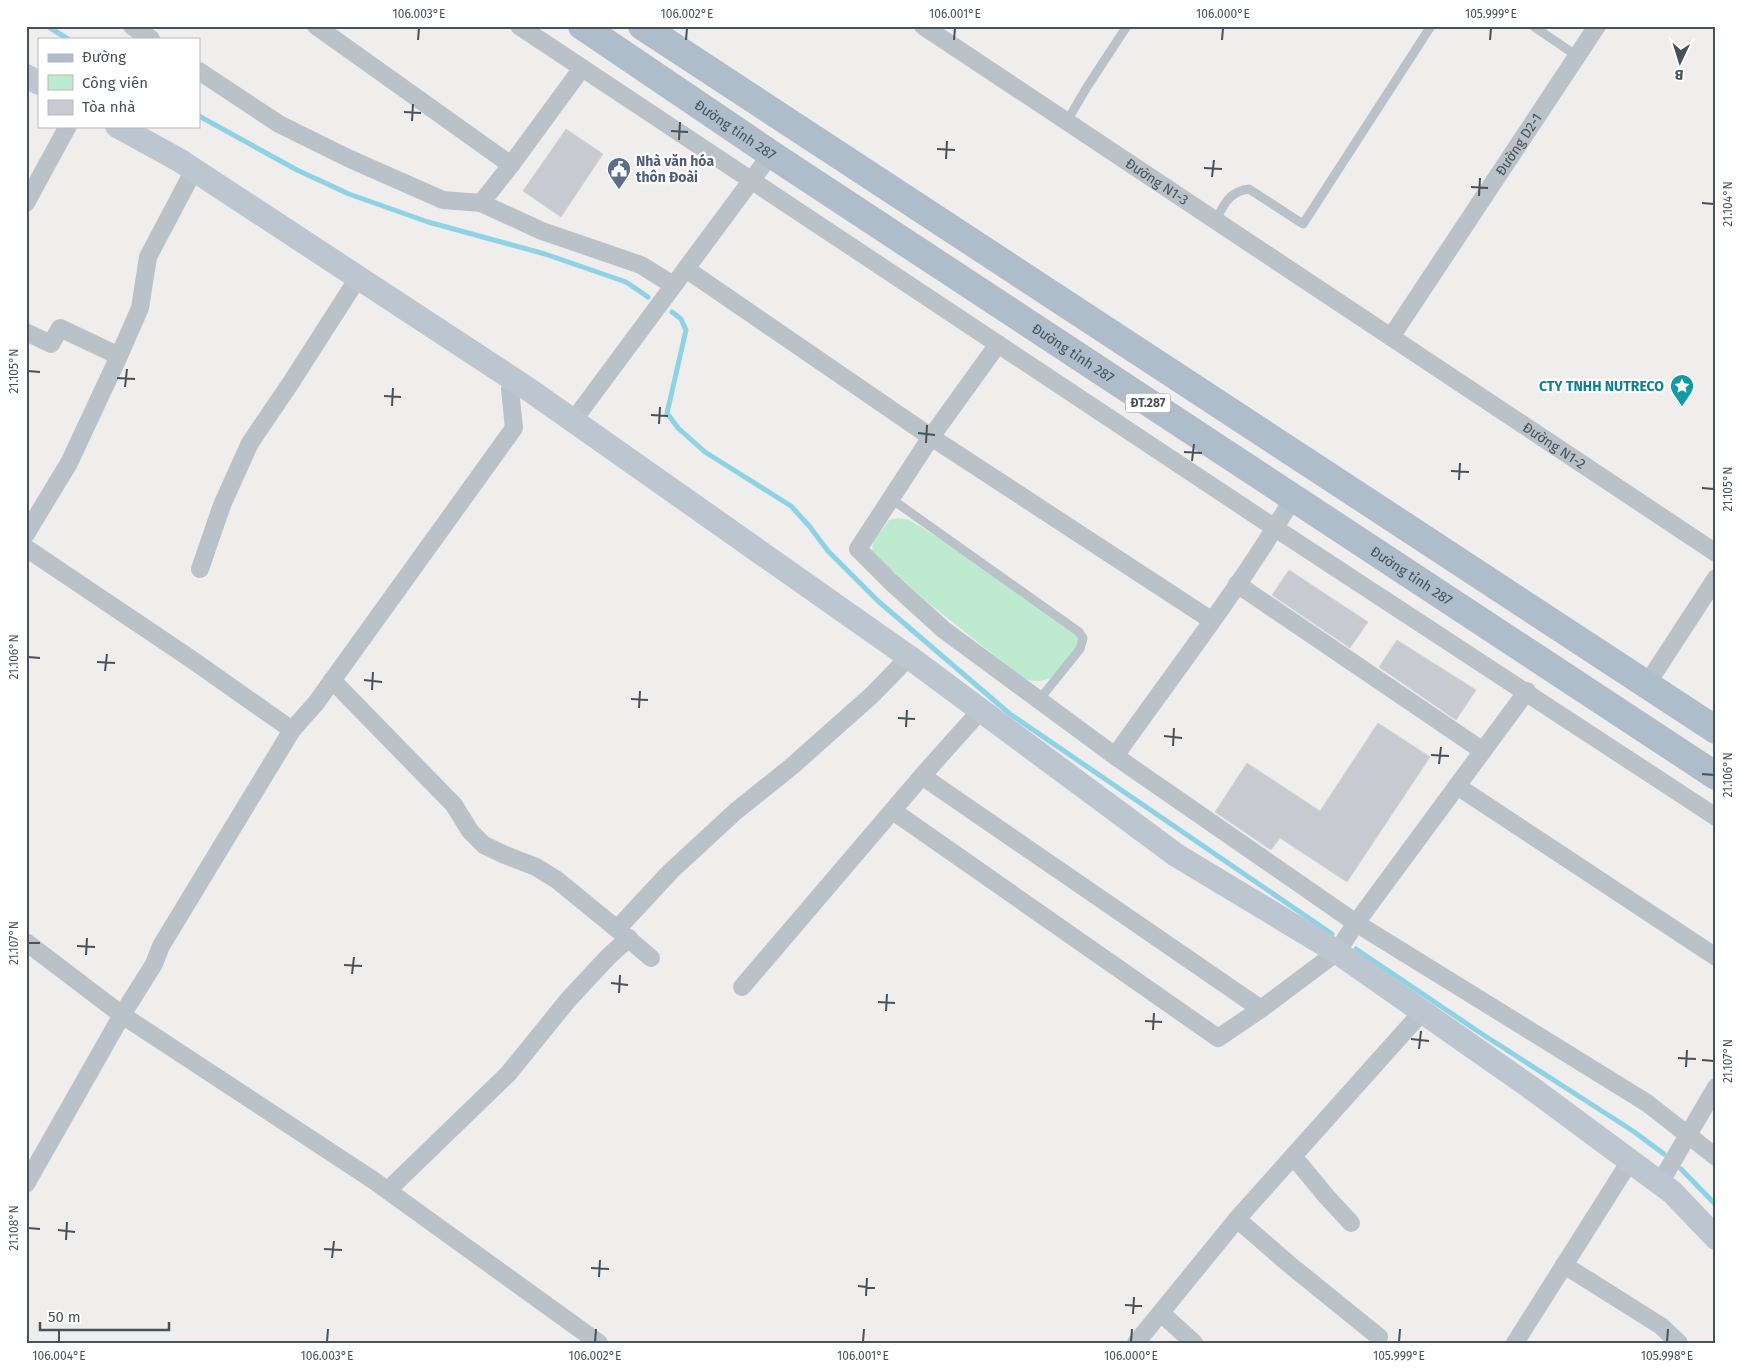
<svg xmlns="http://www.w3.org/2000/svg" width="1742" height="1369" viewBox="0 0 1742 1369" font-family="'Fira Sans',sans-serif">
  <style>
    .green { fill: #beebcf }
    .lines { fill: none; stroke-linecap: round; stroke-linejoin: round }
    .stream { stroke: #8ed3e5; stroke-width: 5 }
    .building { fill: #c7cad0; stroke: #d2d4d8 }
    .lane { stroke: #bac2c9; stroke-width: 9 }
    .street { stroke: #bac2c9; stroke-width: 18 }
    .secondary { stroke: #bcc6d0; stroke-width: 24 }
    .primary { stroke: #afbdca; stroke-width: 28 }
    .ticks { fill: none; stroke: #475159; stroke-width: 2 }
    .labels { text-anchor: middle; stroke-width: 4.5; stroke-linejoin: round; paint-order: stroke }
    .shield { fill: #fff; stroke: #7e858b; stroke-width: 1 }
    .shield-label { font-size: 12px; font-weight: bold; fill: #475159 }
    .street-label { font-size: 14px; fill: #475159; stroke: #fff }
    .service-label { font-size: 14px; font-weight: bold; fill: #4e5e75; stroke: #fff; text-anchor: start }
    .culture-label { font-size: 14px; font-weight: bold; fill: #0d838f; stroke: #fff; text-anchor: end }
    .neatline { fill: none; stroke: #475159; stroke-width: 2 }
    .ticks-label { font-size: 12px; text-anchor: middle; fill: #475159 }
  </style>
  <rect width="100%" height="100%" fill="#f0eded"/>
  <path class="green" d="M898 518 910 520 929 532 1073 627 1081 642C1065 665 1056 688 1024 679L926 601 872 552 873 542 889 520Z"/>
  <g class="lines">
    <path class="stream" d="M47 26 68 39
      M199 116 297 170 349 194 428 222 545 254 626 282 648 297
      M672 312 681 319 686 330 667 413 678 428 705 452 791 506 810 527 828 551 878 601 1010 714 1332 934
      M1356 949 1479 1032 1633 1131 1664 1154
      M1681 1169 1716 1205"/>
  </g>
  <path class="building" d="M566 129 603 154 561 217 523 191Z
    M1289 570 1368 622 1350 648 1272 595Z
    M1397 640 1476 690 1456 720 1379 667Z
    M1378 723 1430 757 1347 882 1280 838 1271 850 1215 812 1247 763 1320 811Z"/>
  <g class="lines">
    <path class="lane" d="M1533 26 1577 56
      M1067 121 1087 87 1127 26
      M1215 221C1225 204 1228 192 1249 189L1303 224 1431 26
      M890 498 1079 632 1083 638 1080 649 1039 700"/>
    <g class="street">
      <path d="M132 26 151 39"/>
      <path d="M316 26 511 165"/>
      <path d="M519 26 1275 528 1716 817"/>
      <path id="s1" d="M923 26 1716 553"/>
      <path d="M199 71 279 124 350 159 443 200 481 203 511 165 582 68"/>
      <path d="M26 203 68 126"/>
      <path d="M481 203 542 231 641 265 673 285"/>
      <path d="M686 269 931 437 1211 620"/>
      <path d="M26 332 51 344 60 328 119 356"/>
      <path id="s2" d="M1391 337 1597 26"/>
      <path d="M998 344 931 437 858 549 891 582 944 630 1115 756"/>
      <path d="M573 421 771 154"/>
      <path d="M1293 498C1240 588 1175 671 1115 756L1356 923 1647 1103 1716 1157"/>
      <path d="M26 534 69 463 119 356 140 308 148 257 194 170"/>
      <path d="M26 548 191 659 292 730"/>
      <path d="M200 569 222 505 250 443 290 384 358 278"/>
      <path d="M1237 584 1483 751"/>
      <path d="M332 680 454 805 470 831 484 845 505 855 536 867 557 880 617 929 651 958"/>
      <path d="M1647 684 1716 578"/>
      <path d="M922 776 1261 1009"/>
      <path d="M1457 786 1716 957"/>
      <path d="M893 811 1218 1038 1261 1009 1337 952 1356 923 1527 691"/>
      <path d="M617 929 671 871 736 811 791 767 872 695 909 657"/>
      <path d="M26 942 122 1015 373 1180 599 1343"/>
      <path d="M742 987 922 776 981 710"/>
      <path d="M1293 1156 1327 1197 1351 1223"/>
      <path d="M1660 1183 1716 1087"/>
      <path d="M26 1184 122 1015 154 964 161 946 292 730 316 703 514 428 510 389 513 380"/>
      <path d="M388 1190 508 1074 568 1000 608 957 629 938"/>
      <path d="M1237 1219 1290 1265 1379 1337"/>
      <path d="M1564 1265 1661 1326 1679 1343"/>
      <path d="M1161 1313 1194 1343"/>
      <path d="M1136 1343 1237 1219 1422 1012"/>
      <path d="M1515 1343 1630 1161"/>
    </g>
    <path class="secondary" d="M26 76 39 83
      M117 126 179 160 531 391 909 657 1176 855 1337 952 1530 1087 1672 1192 1716 1238"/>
    <g class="primary">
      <path id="s3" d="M582 26 771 154 1716 776"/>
      <path d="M642 26 1716 730"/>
    </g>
  </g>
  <path class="ticks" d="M418 40 419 28M686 40 687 28M954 40 955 28M1222 40 1223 28M1490 40 1491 28M404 112 421 113M412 121 413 104M671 131 688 132M679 140 680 122M937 149 955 150M946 159 947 141M1204 168 1222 169M1212 177 1214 160M1471 187 1488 188M1479 196 1480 178M1702 203 1714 204M28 371 40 372M117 378 135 379M125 387 127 369M384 396 401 397M392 406 393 388M651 415 668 416M659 424 660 407M918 433 935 435M926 443 927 425M1184 452 1202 453M1192 461 1194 444M1451 471 1469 472M1459 480 1460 463M1702 488 1714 489M28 657 40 658M97 662 115 663M105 671 107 654M364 680 382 682M372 690 373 672M631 699 648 700M639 708 640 691M898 718 915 719M906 727 907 710M1164 736 1182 738M1173 746 1174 728M1431 755 1449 756M1439 764 1441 747M1702 774 1714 775M28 943H40M77 946 95 947M86 955 87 938M344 965 362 966M352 974 354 957M611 983 628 985M619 993 620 975M878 1002 895 1003M886 1011 887 994M1145 1021 1162 1022M1153 1030 1154 1013M1411 1039 1429 1041M1419 1049 1421 1031M1678 1058 1696 1059M1702 1060 1714 1061M1686 1067 1687 1050M28 1228 40 1229M58 1230 75 1232M66 1240 67 1222M324 1249 342 1250M332 1258 334 1241M591 1268 609 1269M599 1277 600 1260M858 1286 875 1288M866 1296 867 1278M1125 1305 1142 1306M1133 1314 1134 1297M59 1342V1329M327 1342 328 1329M595 1342 596 1329M863 1342 864 1329M1131 1342 1132 1329M1399 1342 1400 1329M1667 1342 1668 1329"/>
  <defs>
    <g id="civic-pin" transform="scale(1.25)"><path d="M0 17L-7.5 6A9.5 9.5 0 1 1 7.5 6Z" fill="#5c6f8a" stroke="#fff"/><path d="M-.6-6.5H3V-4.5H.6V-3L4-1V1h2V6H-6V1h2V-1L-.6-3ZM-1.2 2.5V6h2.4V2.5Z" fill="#fff"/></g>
    <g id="sight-pin" transform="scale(1.25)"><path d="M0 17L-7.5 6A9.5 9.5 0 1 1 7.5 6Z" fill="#0f9aa8" stroke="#fff"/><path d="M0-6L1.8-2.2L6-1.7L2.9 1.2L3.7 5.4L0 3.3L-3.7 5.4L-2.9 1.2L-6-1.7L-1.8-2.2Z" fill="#fff"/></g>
  </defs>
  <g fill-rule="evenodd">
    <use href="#civic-pin" x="619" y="169"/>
    <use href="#sight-pin" x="1682" y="386"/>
  </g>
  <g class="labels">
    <rect class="shield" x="1125.5" y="393.5" width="45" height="19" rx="4"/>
    <g class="shield-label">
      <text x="1148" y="407">ĐT.287</text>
    </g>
    <g class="street-label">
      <text dy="5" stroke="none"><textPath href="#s3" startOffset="185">Đường tỉnh 287</textPath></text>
      <text dy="5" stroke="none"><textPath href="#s2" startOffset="231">Đường D2-1</textPath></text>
      <text dy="5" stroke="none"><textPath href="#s1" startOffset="281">Đường N1-3</textPath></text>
      <text dy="5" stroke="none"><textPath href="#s3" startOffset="590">Đường tỉnh 287</textPath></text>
      <text dy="5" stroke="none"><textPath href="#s1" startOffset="758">Đường N1-2</textPath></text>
      <text dy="5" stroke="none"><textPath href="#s3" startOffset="995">Đường tỉnh 287</textPath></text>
    </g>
    <g class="service-label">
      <text x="636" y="166">Nhà văn hóa<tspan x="636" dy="16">thôn Đoài</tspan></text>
    </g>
    <g class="culture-label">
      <text x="1664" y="391">CTY TNHH NUTRECO</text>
    </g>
  </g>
  <rect width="1742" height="1369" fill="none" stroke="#ffffff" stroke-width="55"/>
  <rect x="38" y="38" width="162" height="90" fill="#ffffff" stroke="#b5b9bd"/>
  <rect x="48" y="54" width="25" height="8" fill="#afbdca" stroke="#b5b9bd"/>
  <text x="82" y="62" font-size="15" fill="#475159">Đường</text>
  <rect x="48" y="75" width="25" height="15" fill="#beebcf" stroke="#b5b9bd"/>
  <text x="82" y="88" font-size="15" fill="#475159">Công viên</text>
  <rect x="48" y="100" width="25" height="15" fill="#c7cad0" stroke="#b5b9bd"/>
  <text x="82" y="112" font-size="15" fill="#475159">Tòa nhà</text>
  <g transform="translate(1680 62) rotate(184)" stroke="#ffffff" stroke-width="4" paint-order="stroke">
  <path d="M0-4L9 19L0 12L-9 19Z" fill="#475159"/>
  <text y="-8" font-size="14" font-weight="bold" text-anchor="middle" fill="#475159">B</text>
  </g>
  <path d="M40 1322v8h129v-8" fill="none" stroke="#475159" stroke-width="2.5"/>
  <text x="48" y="1322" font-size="15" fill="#475159" stroke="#ffffff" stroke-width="4" paint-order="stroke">50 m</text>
  <rect x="28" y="28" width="1686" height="1314" class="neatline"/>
  <g class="ticks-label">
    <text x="419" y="18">106.003°E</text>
    <text x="687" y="18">106.002°E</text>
    <text x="955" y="18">106.001°E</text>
    <text x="1223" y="18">106.000°E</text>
    <text x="1491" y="18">105.999°E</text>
    <text transform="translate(1728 204) rotate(-90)" y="4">21.104°N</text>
    <text transform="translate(14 371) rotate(-90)" y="4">21.105°N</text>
    <text transform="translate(1728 489) rotate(-90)" y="4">21.105°N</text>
    <text transform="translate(14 657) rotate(-90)" y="4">21.106°N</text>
    <text transform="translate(1728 775) rotate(-90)" y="4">21.106°N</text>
    <text transform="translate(14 943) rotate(-90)" y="4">21.107°N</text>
    <text transform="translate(1728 1061) rotate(-90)" y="4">21.107°N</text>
    <text transform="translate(14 1228) rotate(-90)" y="4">21.108°N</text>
    <text x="59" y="1360">106.004°E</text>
    <text x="327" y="1360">106.003°E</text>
    <text x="595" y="1360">106.002°E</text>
    <text x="863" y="1360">106.001°E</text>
    <text x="1131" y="1360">106.000°E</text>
    <text x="1399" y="1360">105.999°E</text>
    <text x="1667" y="1360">105.998°E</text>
  </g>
</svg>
